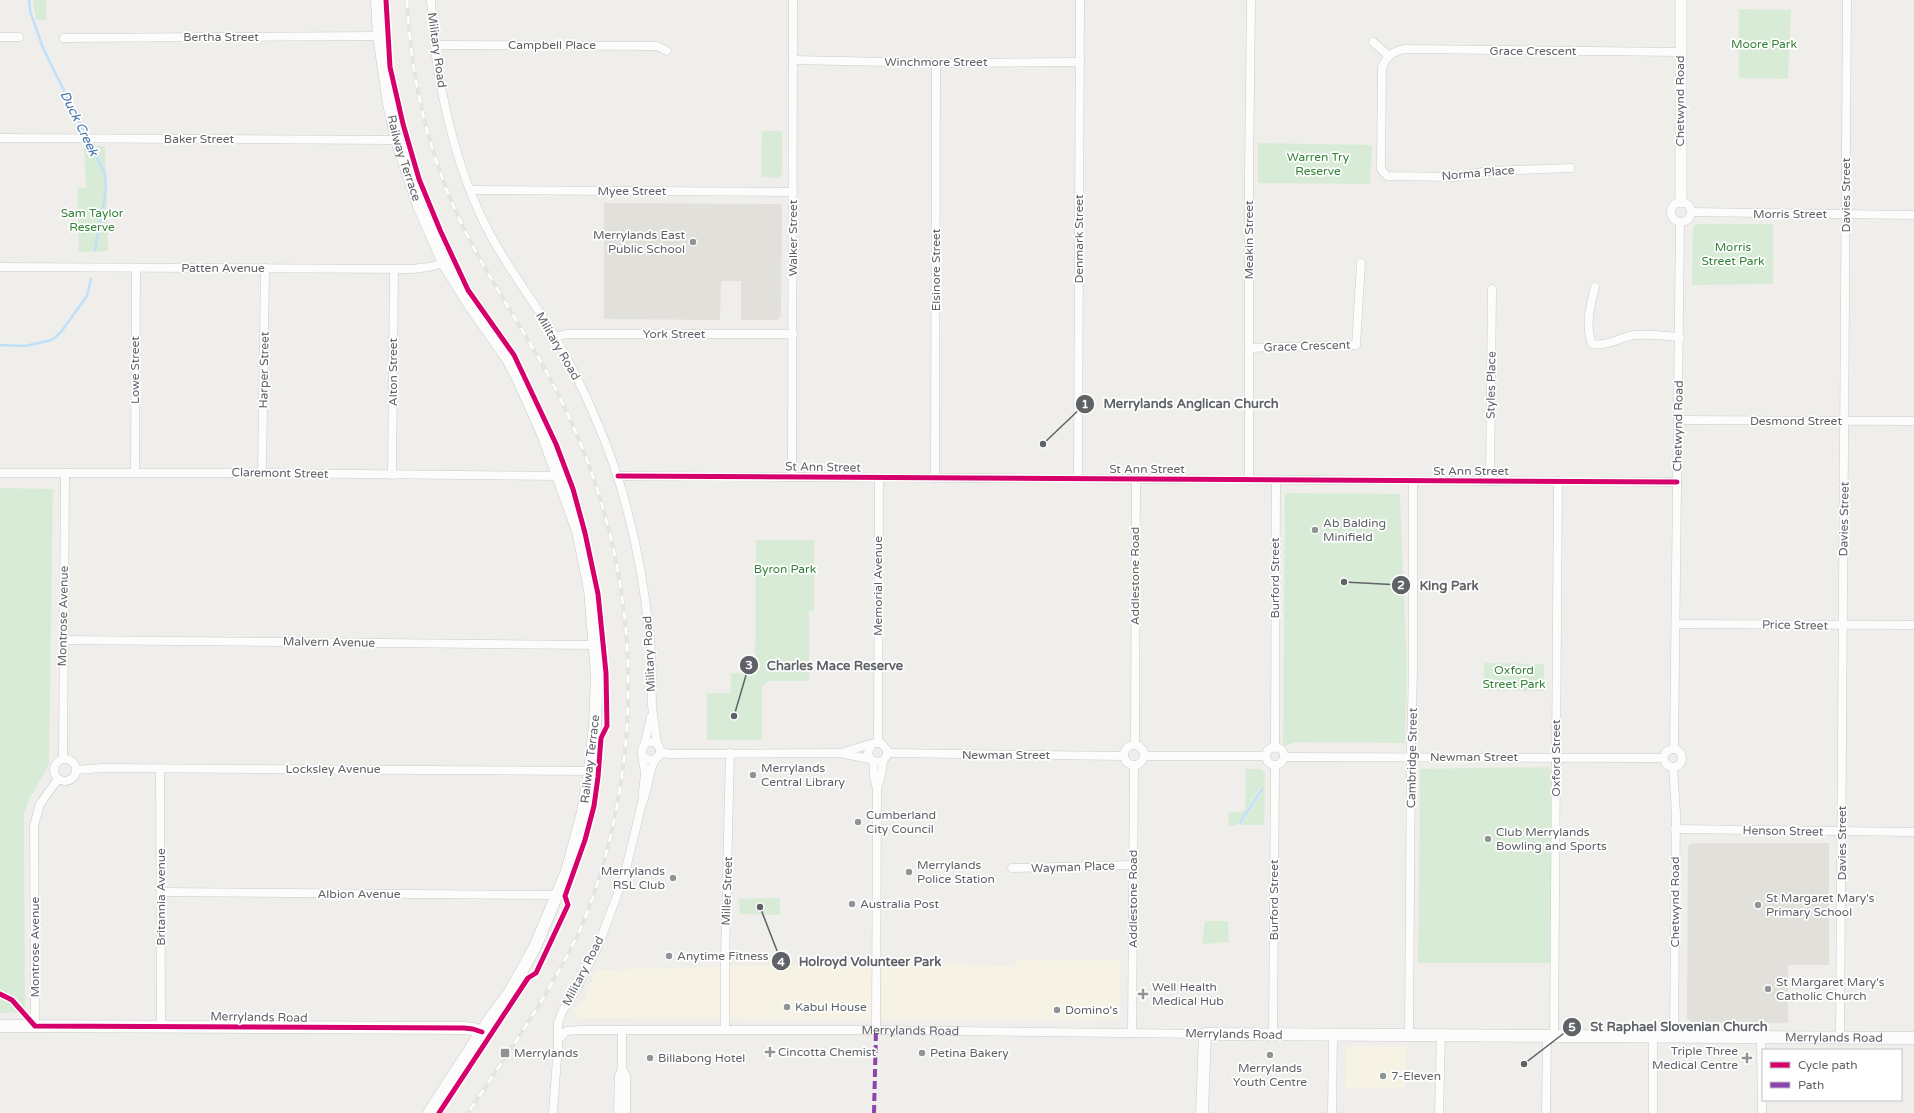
<svg xmlns="http://www.w3.org/2000/svg" width="1914" height="1113" viewBox="0 0 1914 1113" font-family="'Varela Round',sans-serif">
  <style>
    .commercial { fill: #f7f3e4 }
    .education { fill: #e2e0da }
    .green { fill: #d8ebd6 }
    .lines { fill: none; stroke-linecap: round; stroke-linejoin: round }
    .stream { stroke: #bfe0f9; stroke-width: 2.5 }
    .minor-casing { stroke: #cbcccc; stroke-width: 9 }
    .tertiary-casing { stroke: #cbcccc; stroke-width: 12 }
    .secondary-casing { stroke: #cacacb; stroke-width: 13 }
    .minor { stroke: #fdfcfc; stroke-width: 8 }
    .tertiary { stroke: #fdfcfc; stroke-width: 11 }
    .secondary { stroke: #fdfcfc; stroke-width: 12 }
    .rail-casing { stroke: #e4e4e4; stroke-width: 4 }
    .rail { stroke: #fff; stroke-width: 2.5; stroke-dasharray: 8; stroke-linecap: butt }
    .quiet { stroke: #8e44ad; stroke-width: 4; stroke-dasharray: 8 4; stroke-linecap: butt }
    .cycleway-casing { stroke: #fff; stroke-width: 8 }
    .cycleway { stroke: #d6006c; stroke-width: 5 }
    .poi-dot { fill: #919496; stroke: #fff; stroke-width: 1.5 }
    .labels { text-anchor: middle; stroke-width: 3.5; stroke-linejoin: round; paint-order: stroke }
    .street-label { font-size: 12px; fill: #5f6368; stroke: #fff }
    .park-label { font-size: 12px; fill: #348238; stroke: #fff }
    .poi-label { font-size: 12px; fill: #5f6368; stroke: #fff; text-anchor: start }
    .water-label { font-size: 13px; font-style: italic; fill: #4174aa; stroke: #fff }
    .leader { fill: none; stroke: #5f6368; stroke-width: 1.5 }
    .callout-dot { fill: #5f6368; stroke: #fff; stroke-width: 1.5 }
    .mark-label { font-size: 12px; text-anchor: middle; font-weight: bold; fill: #fff }
    .callout-label { font-size: 13px; text-anchor: middle; font-weight: bold; fill: #5f6368; stroke: #fff; stroke-width: 3.5; stroke-linejoin: round; paint-order: stroke }
  </style>
  <rect width="100%" height="100%" fill="#efeeea"/>
  <path class="commercial" d="M1015 960 1120 961V1017L1116 1019 885 1020 578 1018 574 1012 584 999 597 970 862 963H965V965L1015 966Z
    M1350 1046 1406 1047 1405 1089 1345 1088 1346 1049Z"/>
  <path class="education" d="M604 203 782 204 781 316 777 320H741V281H721L720 320 604 319Z
    M1692 843H1829V965H1788V1023L1691 1022 1687 1019 1688 846Z"/>
  <path class="green" d="M33 0H46V20H36Z
    M1739 9 1791 10 1788 79 1739 78Z
    M762 131H782V174L778 178 761 177Z
    M1258 143 1372 145 1370 184 1258 183Z
    M84 146H105L108 251 79 252 77 188H86Z
    M1697 224H1773V284L1692 285 1693 227Z
    M0 488 53 489 49 765 29 799 24 814 25 1012 0 1013Z
    M1285 493 1400 494 1407 670 1405 743 1295 742 1283 747Z
    M756 540H814V611H809V681H768L762 687V740H707V693H731V673H755Z
    M1484 663 1544 664V691L1483 690Z
    M1550 767 1554 963H1418L1420 769Z
    M1246 769H1261L1265 773 1264 825H1241L1263 791 1260 788 1237 825 1229 826 1228 813 1242 812 1245 809Z
    M778 898 780 899V915L740 914 739 899Z
    M1205 921H1228L1229 942 1202 944Z"/>
  <g class="lines">
    <path class="stream" d="M29 0 30 11 43 48 105 174 106 190 95 250
      M0 345 25 346 52 340 61 332 87 296 91 279
      M1240 823 1262 789"/>
    <g class="minor-casing">
      <g id="minor">
        <path d="M431 0C434 76 455 170 491 236 510 271 535 303 555 337 571 364 585 393 597 422 627 491 643 566 650 641 653 662 651 683 652 704 653 717 655 730 657 743"/>
        <path d="M0 37H19"/>
        <path d="M64 38 379 36"/>
        <path d="M1373 42 1389 56"/>
        <path d="M435 45 657 46 667 51"/>
        <path d="M793 60 936 63 1080 62"/>
        <path d="M0 138 397 140"/>
        <path d="M1571 168 1488 171 1454 177 1387 176 1381 169 1382 67C1387 56 1393 51 1405 49L1680 52"/>
        <path d="M471 190 793 192"/>
        <circle cx="1681" cy="212" r="10"/>
        <path d="M1691 212 1914 215"/>
        <path d="M0 267 412 269 429 267 444 263"/>
        <path d="M1595 287C1590 307 1585 325 1592 344 1607 347 1620 337 1635 335 1650 334 1665 336 1680 337"/>
        <path d="M555 337 566 334H793"/>
        <path d="M1249 348 1356 345 1361 263"/>
        <path d="M1678 420 1914 421"/>
        <path d="M135 472 136 268"/>
        <path d="M0 473H262L559 476"/>
        <path d="M262 473 265 268"/>
        <path d="M392 475 394 269"/>
        <path d="M618 476 1677 482"/>
        <path d="M792 477 793 0"/>
        <path d="M935 478 936 63"/>
        <path d="M1078 478 1080 0"/>
        <path d="M1249 480V171L1251 0"/>
        <path d="M1490 481 1492 289"/>
        <path d="M1676 624 1914 625"/>
        <path d="M63 640 595 645"/>
        <circle cx="651" cy="751" r="9"/>
        <path d="M645 743 651 717"/>
        <path d="M878 743 879 478"/>
        <circle cx="1134" cy="755" r="10"/>
        <path d="M1135 745 1136 479"/>
        <circle cx="1275" cy="756" r="9"/>
        <path d="M1275 748 1276 480"/>
        <path d="M1674 749 1680 222"/>
        <circle cx="1673" cy="758" r="9"/>
        <path d="M660 752 668 754 839 753 870 759"/>
        <path d="M844 752 874 743H881L887 750C888 760 879 765 870 759L868 753 871 745"/>
        <path d="M887 753 1124 756"/>
        <path d="M1145 756H1266"/>
        <path d="M1284 757 1664 758"/>
        <circle cx="65" cy="770" r="11"/>
        <path d="M63 759 65 473"/>
        <path d="M873 761 874 776 877 789 876 1030"/>
        <path d="M1673 767 1676 813 1674 1036"/>
        <path d="M160 768 161 1026"/>
        <path d="M77 770 103 768 590 771"/>
        <path d="M877 788 881 775 883 761"/>
        <path d="M643 801C649 787 648 770 656 758"/>
        <path d="M1675 829 1914 832"/>
        <path d="M1012 868 1134 865"/>
        <path d="M162 892 557 895"/>
        <path d="M35 1026 34 826 40 804 58 779"/>
        <path d="M725 1029V958L730 753"/>
        <path d="M1132 1033 1134 765"/>
        <path d="M1273 1034 1275 765"/>
        <path d="M1409 1034 1411 749 1413 670V481"/>
        <path d="M1554 1036 1558 481"/>
        <path d="M1761 1037 1762 1113"/>
        <path d="M1840 1037 1847 0"/>
        <path id="s1" d="M559 1039 566 1031 580 1030H876L1205 1034"/>
        <path d="M622 1069 626 1076V1113"/>
        <path d="M553 1113 558 1046V1023L563 1010 574 993 598 946 624 877 642 803 645 773 642 754"/>
        <path d="M618 1113 619 1076 622 1069V1030"/>
        <path d="M1332 1113 1333 1034"/>
        <path d="M1439 1113 1441 1035"/>
        <path d="M1546 1113 1547 1036"/>
        <path d="M1653 1113V1036"/>
      </g>
    </g>
    <g class="tertiary-casing">
      <path id="tertiary" d="M1681 202V0"/>
    </g>
    <g class="secondary-casing">
      <g id="secondary">
        <path id="s2" d="M377 0 379 36 389 104 397 140 419 206 444 263 470 305 508 359 519 380 543 434 578 531 590 589 597 674 595 726 590 771 583 812 567 871 535 947 510 992 490 1019 429 1113"/>
        <path d="M0 1026 464 1028 473 1029 482 1032"/>
        <path id="s3" d="M1202 1113 1205 1034 1914 1038"/>
      </g>
    </g>
    <use href="#minor" class="minor"/>
    <use href="#tertiary" class="tertiary"/>
    <use href="#secondary" class="secondary"/>
    <g class="rail-casing">
      <path id="rail" d="M407 0C411 81 429 158 465 231 492 285 527 334 555 388 625 524 646 675 613 825 605 862 594 899 578 934 548 997 507 1054 468 1113"/>
    </g>
    <use href="#rail" class="rail"/>
    <path class="quiet" d="M874 1113 876 1030"/>
    <g class="cycleway-casing">
      <path id="cycleway" d="M386 0 390 67 403 124 419 179 440 230 468 290 514 355 556 444 573 489 585 533 598 594 606 673 607 726 601 738 598 777 594 806 585 840 565 896 568 905 536 973 528 978 439 1113
        M618 476 1677 482
        M0 994 12 1000 35 1026 464 1028 473 1029 482 1032"/>
    </g>
    <use href="#cycleway" class="cycleway"/>
  </g>
  <g class="poi-dot">
    <circle cx="693" cy="242" r="4"/>
    <circle cx="1315" cy="530" r="4"/>
    <circle cx="753" cy="775" r="4"/>
    <circle cx="858" cy="822" r="4"/>
    <circle cx="1488" cy="839" r="4"/>
    <circle cx="909" cy="872" r="4"/>
    <circle cx="673" cy="878" r="4"/>
    <circle cx="852" cy="904" r="4"/>
    <circle cx="1758" cy="905" r="4"/>
    <circle cx="669" cy="956" r="4"/>
    <circle cx="1768" cy="989" r="4"/>
    <path d="M1141 988h4v4h4v4h-4v4h-4v-4h-4v-4h4z"/>
    <circle cx="787" cy="1007" r="4"/>
    <circle cx="1057" cy="1010" r="4"/>
    <path d="M768 1046h4v4h4v4h-4v4h-4v-4h-4v-4h4z"/>
    <rect x="500" y="1048" width="10" height="10" rx="2"/>
    <circle cx="922" cy="1053" r="4"/>
    <circle cx="1270" cy="1055" r="4"/>
    <circle cx="650" cy="1058" r="4"/>
    <path d="M1745 1052h4v4h4v4h-4v4h-4v-4h-4v-4h4z"/>
    <circle cx="1383" cy="1076" r="4"/>
  </g>
  <g class="labels">
    <g class="street-label">
      <text x="221" y="41">Bertha Street</text>
      <text x="552" y="49">Campbell Place</text>
      <text transform="translate(437 50) rotate(82)" y="4">Military Road</text>
      <text x="1533" y="55">Grace Crescent</text>
      <text x="936" y="66">Winchmore Street</text>
      <text transform="translate(1680 101) rotate(-90)" y="4">Chetwynd Road</text>
      <text x="199" y="143">Baker Street</text>
      <text dy="4" stroke="none"><textPath href="#s2" startOffset="161">Railway Terrace</textPath></text>
      <text transform="translate(1478 173) rotate(-5)" y="4">Norma Place</text>
      <text x="632" y="195">Myee Street</text>
      <text transform="translate(1846 195) rotate(-90)" y="4">Davies Street</text>
      <text x="1790" y="218">Morris Street</text>
      <text transform="translate(793 238) rotate(-90)" y="4">Walker Street</text>
      <text transform="translate(1079 239) rotate(-90)" y="4">Denmark Street</text>
      <text transform="translate(1249 240) rotate(-90)" y="4">Meakin Street</text>
      <text x="223" y="272">Patten Avenue</text>
      <text transform="translate(936 270) rotate(-90)" y="4">Elsinore Street</text>
      <text x="674" y="338">York Street</text>
      <text transform="translate(558 346) rotate(60)" y="4">Military Road</text>
      <text transform="translate(1307 346) rotate(-2)" y="4">Grace Crescent</text>
      <text transform="translate(135 370) rotate(-90)" y="4">Lowe Street</text>
      <text transform="translate(264 370) rotate(-89)" y="4">Harper Street</text>
      <text transform="translate(393 372) rotate(-90)" y="4">Alton Street</text>
      <text transform="translate(1491 385) rotate(-89)" y="4">Styles Place</text>
      <text x="1796" y="425">Desmond Street</text>
      <text transform="translate(1678 426) rotate(-89)" y="4">Chetwynd Road</text>
      <text transform="translate(823 467) rotate(1)" y="4">St Ann Street</text>
      <text x="1147" y="473">St Ann Street</text>
      <text x="1471" y="475">St Ann Street</text>
      <text transform="translate(280 473) rotate(1)" y="4">Claremont Street</text>
      <text transform="translate(1844 519) rotate(-89)" y="4">Davies Street</text>
      <text transform="translate(1135 576) rotate(-90)" y="4">Addlestone Road</text>
      <text transform="translate(1275 578) rotate(-90)" y="4">Burford Street</text>
      <text transform="translate(878 586) rotate(-90)" y="4">Memorial Avenue</text>
      <text transform="translate(63 616) rotate(-89)" y="4">Montrose Avenue</text>
      <text transform="translate(1795 625) rotate(1)" y="4">Price Street</text>
      <text transform="translate(329 642) rotate(1)" y="4">Malvern Avenue</text>
      <text transform="translate(649 654) rotate(-93)" y="4">Military Road</text>
      <text x="1006" y="759">Newman Street</text>
      <text x="1474" y="761">Newman Street</text>
      <text transform="translate(1412 758) rotate(-89)" y="4">Cambridge Street</text>
      <text transform="translate(1556 758) rotate(-90)" y="4">Oxford Street</text>
      <text transform="translate(590 759) rotate(-83)" y="4">Railway Terrace</text>
      <text x="333" y="773">Locksley Avenue</text>
      <text transform="translate(1783 831) rotate(1)" y="4">Henson Street</text>
      <text transform="translate(1842 843) rotate(-90)" y="4">Davies Street</text>
      <text transform="translate(1073 867) rotate(-2)" y="4">Wayman Place</text>
      <text transform="translate(727 891) rotate(-88)" y="4">Miller Street</text>
      <text x="359" y="898">Albion Avenue</text>
      <text transform="translate(161 897) rotate(-90)" y="4">Britannia Avenue</text>
      <text transform="translate(1133 899) rotate(-90)" y="4">Addlestone Road</text>
      <text transform="translate(1274 900) rotate(-90)" y="4">Burford Street</text>
      <text transform="translate(1675 902) rotate(-90)" y="4">Chetwynd Road</text>
      <text transform="translate(35 947) rotate(-90)" y="4">Montrose Avenue</text>
      <text transform="translate(583 971) rotate(-63)" y="4">Military Road</text>
      <text transform="translate(259 1017) rotate(1)" y="4">Merrylands Road</text>
      <text dy="4" stroke="none"><textPath href="#s1" startOffset="355">Merrylands Road</textPath></text>
      <text transform="translate(1234 1034) rotate(1)" y="4">Merrylands Road</text>
      <text dy="4" stroke="none"><textPath href="#s3" startOffset="708">Merrylands Road</textPath></text>
    </g>
    <g class="park-label">
      <text x="1764" y="48">Moore Park</text>
      <text x="1318" y="161">Warren Try<tspan x="1318" dy="14">Reserve</tspan></text>
      <text x="92" y="217">Sam Taylor<tspan x="92" dy="14">Reserve</tspan></text>
      <text x="1733" y="251">Morris<tspan x="1733" dy="14">Street Park</tspan></text>
      <text x="785" y="573">Byron Park</text>
      <text x="1514" y="674">Oxford<tspan x="1514" dy="14">Street Park</tspan></text>
    </g>
    <g class="poi-label">
      <text x="685" y="239" text-anchor="end">Merrylands East<tspan x="685" dy="14">Public School</tspan></text>
      <text x="1323" y="527">Ab Balding<tspan x="1323" dy="14">Minifield</tspan></text>
      <text x="761" y="772">Merrylands<tspan x="761" dy="14">Central Library</tspan></text>
      <text x="866" y="819">Cumberland<tspan x="866" dy="14">City Council</tspan></text>
      <text x="1496" y="836">Club Merrylands<tspan x="1496" dy="14">Bowling and Sports</tspan></text>
      <text x="917" y="869">Merrylands<tspan x="917" dy="14">Police Station</tspan></text>
      <text x="665" y="875" text-anchor="end">Merrylands<tspan x="665" dy="14">RSL Club</tspan></text>
      <text x="1766" y="902">St Margaret Mary's<tspan x="1766" dy="14">Primary School</tspan></text>
      <text x="860" y="908">Australia Post</text>
      <text x="677" y="960">Anytime Fitness</text>
      <text x="1776" y="986">St Margaret Mary's<tspan x="1776" dy="14">Catholic Church</tspan></text>
      <text x="1152" y="991">Well Health<tspan x="1152" dy="14">Medical Hub</tspan></text>
      <text x="795" y="1011">Kabul House</text>
      <text x="1065" y="1014">Domino's</text>
      <text x="1738" y="1055" text-anchor="end">Triple Three<tspan x="1738" dy="14">Medical Centre</tspan></text>
      <text x="778" y="1056">Cincotta Chemist</text>
      <text x="514" y="1057">Merrylands</text>
      <text x="930" y="1057">Petina Bakery</text>
      <text x="658" y="1062">Billabong Hotel</text>
      <text x="1270" y="1072" text-anchor="middle">Merrylands<tspan x="1270" dy="14">Youth Centre</tspan></text>
      <text x="1391" y="1080">7-Eleven</text>
    </g>
    <g class="water-label">
      <text transform="translate(80 123) rotate(64)" y="5">Duck Creek</text>
    </g>
  </g>
  <path class="leader" d="M1043 444L1085 404M1344 582L1401 585M734 716L749 665M760 907L781 961M1524 1064L1572 1027"/>
  <g class="callout-dot">
    <circle cx="1043" cy="444" r="4"/>
    <circle cx="1344" cy="582" r="4"/>
    <circle cx="734" cy="716" r="4"/>
    <circle cx="760" cy="907" r="4"/>
    <circle cx="1524" cy="1064" r="4"/>
    <circle cx="1085" cy="404" r="10"/>
    <circle cx="1401" cy="585" r="10"/>
    <circle cx="749" cy="665" r="10"/>
    <circle cx="781" cy="961" r="10"/>
    <circle cx="1572" cy="1027" r="10"/>
  </g>
  <g class="mark-label">
    <text x="1085" y="408">1</text>
    <text x="1401" y="589">2</text>
    <text x="749" y="669">3</text>
    <text x="781" y="966">4</text>
    <text x="1572" y="1031">5</text>
  </g>
  <g class="callout-label">
    <text x="1191" y="408">Merrylands Anglican Church</text>
    <text x="1449" y="590">King Park</text>
    <text x="835" y="670">Charles Mace Reserve</text>
    <text x="870" y="966">Holroyd Volunteer Park</text>
    <text x="1679" y="1031">St Raphael Slovenian Church</text>
  </g>
  <rect x="1762" y="1049" width="140" height="52" fill="#ffffff" stroke="#bfc1c3"/>
  <rect x="1770" y="1062" width="20" height="6" fill="#d6006c" stroke="#bfc1c3"/>
  <text x="1798" y="1069" font-size="12" fill="#5f6368">Cycle path</text>
  <rect x="1770" y="1082" width="20" height="6" fill="#8e44ad" stroke="#bfc1c3"/>
  <text x="1798" y="1089" font-size="12" fill="#5f6368">Path</text>
</svg>
